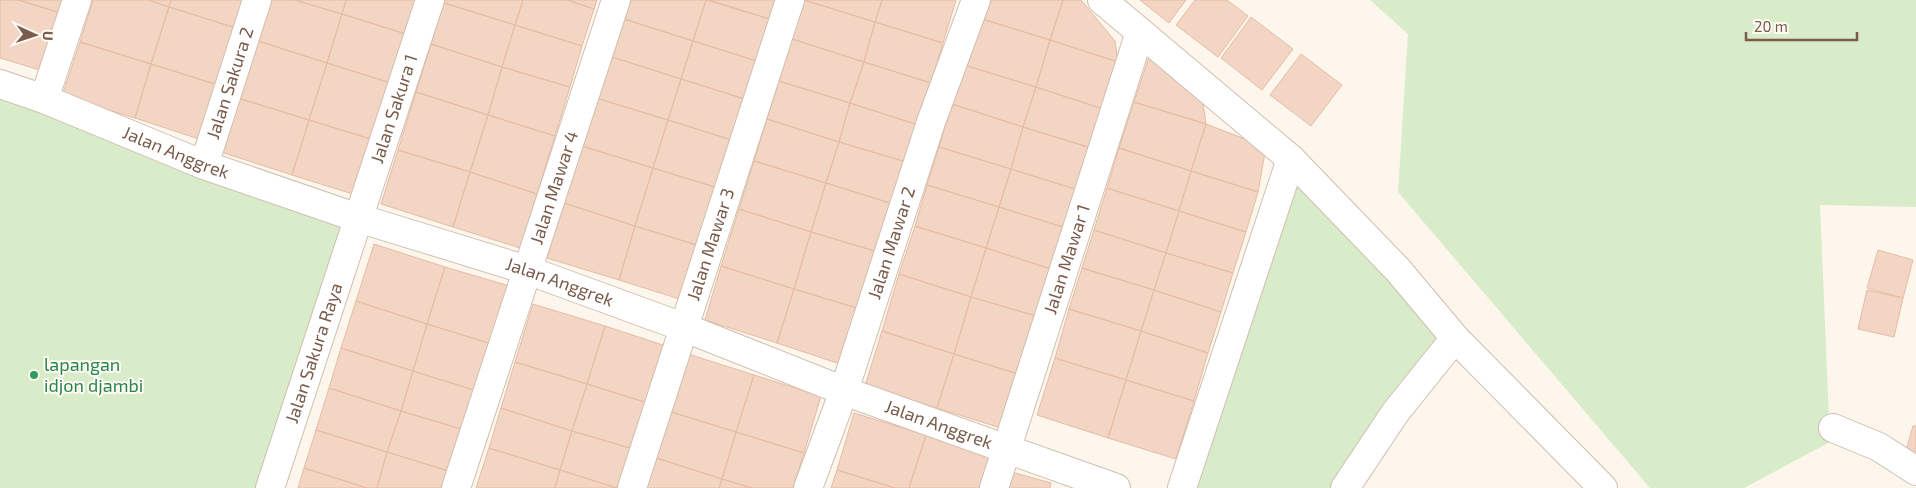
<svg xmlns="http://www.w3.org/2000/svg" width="1916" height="488" viewBox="0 0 1916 488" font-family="'Exo 2',sans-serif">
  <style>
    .green { fill: #d8ecc9 }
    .building { fill: #f3d5c3; stroke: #e6bba3 }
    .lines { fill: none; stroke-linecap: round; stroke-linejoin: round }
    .minor-casing { stroke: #d1beb0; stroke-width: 30 }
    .minor { stroke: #fff; stroke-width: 28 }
    .leisure-dot { fill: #2e9e5b; stroke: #fffaf3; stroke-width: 2 }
    .labels { text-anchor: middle; stroke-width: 4; stroke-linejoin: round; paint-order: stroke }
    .street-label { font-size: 18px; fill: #7a5c4d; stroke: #fffaf3 }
    .leisure-label { font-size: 18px; fill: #27864d; stroke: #fffaf3; text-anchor: start }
  </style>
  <rect width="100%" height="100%" fill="#fdf6ec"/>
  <path class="green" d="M1370 0H1916V207L1820 205 1830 442 1744 488H1650L1398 192 1408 34Z
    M0 84 358 218 270 488H0Z
    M1291 159 1455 338 1345 488H1182Z"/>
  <path class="building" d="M0 0H18L61 13 43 71 0 58Z
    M18 0H65L61 13Z
    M93 0H148L169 7 151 64 80 42Z
    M148 0H171L169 7Z
    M171 0H245L236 28 169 7Z
    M268 0H295L342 14 327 63 255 40Z
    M295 0H346L342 14Z
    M346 0H420L409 35 342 14Z
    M445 0H523L515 25 444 3Z
    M523 0H567L594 9 582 46 515 25Z
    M567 0H597L594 9Z
    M626 0H706L693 41 621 18Z
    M706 0 773 20 760 62 693 41Z
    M709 0H779L773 20Z
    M804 0 875 22 864 62 792 39Z
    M804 0H882L875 22Z
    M882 0H956L943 43 875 22Z
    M984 0H1063L1050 40 979 18Z
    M1063 0H1081L1115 41 1118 62 1050 40Z
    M1140 0H1186L1169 23Z
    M1195 0H1227L1248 16 1218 57 1176 25Z
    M444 3 515 25 502 67 431 44Z
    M169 7 236 28 218 85 151 64Z
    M342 14 409 35 394 84 327 63Z
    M1251 17 1293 49 1262 90 1221 58Z
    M621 18 693 41 681 79 609 56Z
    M979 18 1050 40 1036 87 964 65Z
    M875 22 943 43 931 83 864 62Z
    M515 25 582 46 570 87 502 67Z
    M792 39 864 62 850 103 779 81Z
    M255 40 327 63 309 120 238 98Z
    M1050 40 1118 62 1103 109 1036 87Z
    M693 41 760 62 748 100 681 79Z
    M80 42 151 64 135 118 62 96Z
    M431 44 502 67 488 115 416 92Z
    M1301 54 1342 85 1311 126 1270 95Z
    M609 56 681 79 668 120 596 98Z
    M1149 57 1202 97 1206 124 1134 102Z
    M864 62 931 83 918 125 850 103Z
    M327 63 394 84 377 141 309 120Z
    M151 64 218 85 202 140 135 118Z
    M964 65 1036 87 1023 127 952 104Z
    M502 67 570 87 555 136 488 115Z
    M681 79 748 100 735 141 668 120Z
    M779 81 850 103 839 142 767 119Z
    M1036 87 1103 109 1091 148 1023 127Z
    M416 92 488 115 470 172 398 150Z
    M238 98 309 120 292 175 221 152Z
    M596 98 668 120 653 168 582 146Z
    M1134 102 1206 124 1191 171 1119 148Z
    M850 103 918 125 906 162 839 142Z
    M952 104 1023 127 1011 169 939 147Z
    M488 115 555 136 537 194 470 172Z
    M767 119 839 142 826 183 754 161Z
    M309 120 377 141 359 196 292 175Z
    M668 120 735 141 721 189 653 168Z
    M1206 124 1266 147 1258 192 1191 171Z
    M1023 127 1091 148 1078 190 1011 169Z
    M839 142 906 162 893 204 826 183Z
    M582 146 653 168 635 226 564 203Z
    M939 147 1011 169 999 207 927 185Z
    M1119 148 1191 171 1179 211 1107 188Z
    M398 150 470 172 453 227 381 204Z
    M754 161 826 183 811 232 739 209Z
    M653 168 721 189 703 247 635 226Z
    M1011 169 1078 190 1066 228 999 207Z
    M1191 171 1258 192 1246 232 1179 211Z
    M470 172 537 194 520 248 453 227Z
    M826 183 893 204 878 252 811 232Z
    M927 185 999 207 986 248 915 226Z
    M1107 188 1179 211 1166 253 1094 230Z
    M564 203 635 226 619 280 547 258Z
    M999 207 1066 228 1054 270 986 248Z
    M739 209 811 232 794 289 721 266Z
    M1179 211 1246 232 1233 273 1166 253Z
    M635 226 703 247 686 301 619 280Z
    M915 226 986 248 971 297 899 274Z
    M1094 230 1166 253 1154 290 1082 268Z
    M811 232 878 252 860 309 794 289Z
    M374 244 445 267 427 324 356 301Z
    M986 248 1054 270 1039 317 971 297Z
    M1878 250 1913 260 1903 298 1867 288Z
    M1166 253 1233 273 1221 312 1154 290Z
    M721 266 794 289 777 343 705 320Z
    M445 267 513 287 495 345 427 324Z
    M1082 268 1154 290 1141 331 1069 309Z
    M899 274 971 297 954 354 882 331Z
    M794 289 860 309 840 364 777 343Z
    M1154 290 1221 312 1208 353 1141 331Z
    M1867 290 1903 298 1894 337 1858 329Z
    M971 297 1039 317 1021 375 954 354Z
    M356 301 427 324 413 371 341 348Z
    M533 304 605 326 587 384 515 362Z
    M1069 309 1141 331 1126 380 1055 358Z
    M427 324 495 345 480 392 413 371Z
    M605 326 672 348 654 405 587 384Z
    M882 331 954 354 937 408 865 386Z
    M1141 331 1208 353 1194 401 1126 380Z
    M341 348 413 371 401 411 329 388Z
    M682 352 754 375 736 432 665 410Z
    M954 354 1021 375 1004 429 937 408Z
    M1055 358 1126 380 1108 438 1037 415Z
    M515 362 587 384 572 431 501 408Z
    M413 371 480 392 468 431 401 411Z
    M754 375 821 396 804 453 736 432Z
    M1126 380 1194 401 1176 459 1108 438Z
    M587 384 654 405 640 451 572 431Z
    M329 388 401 411 387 452 316 430Z
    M501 408 572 431 560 470 489 448Z
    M665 410 736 432 722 479 650 456Z
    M401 411 468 431 455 473 387 452Z
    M854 413 926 435 909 488H895L837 470Z
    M1913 426H1916V461L1904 458Z
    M316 430 387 452 377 488H367L304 468Z
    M572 431 640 451 629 488H617L560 470Z
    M736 432 804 453 793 488H752L722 479Z
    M926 435 993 456 983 488H909Z
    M489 448 560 470 555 488H476Z
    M387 452 455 473 450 488H377Z
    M650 456 722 479 719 488H640Z
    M304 468 367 488H298Z
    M560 470 617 488H555Z
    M837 470 895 488H831Z
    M1008 471 1051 483 1050 488H1003Z
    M722 479 752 488H719Z"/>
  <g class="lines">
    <g class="minor-casing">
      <g id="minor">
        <path d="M1102 0 1291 159 1398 270 1455 338 1603 488"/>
        <path id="s1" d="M0 84 44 99 204 165 358 218 527 270 683 327 844 391 1116 488"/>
        <path d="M44 99 77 0"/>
        <path id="s2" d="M204 165 257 0"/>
        <path d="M1833 428 1879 447 1916 471"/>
        <path id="s3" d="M270 488 430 0"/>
        <path id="s4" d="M456 488 616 0"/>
        <path id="s5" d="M632 488 790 0"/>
        <path id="s6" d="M808 488 844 391 931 122 976 0"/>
        <path id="s7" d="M994 488 1140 32"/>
        <path d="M1182 488 1291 159"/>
        <path d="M1345 488 1395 413 1455 338"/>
      </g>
    </g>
    <use href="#minor" class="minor"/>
  </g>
  <circle class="leisure-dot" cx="34" cy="375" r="5"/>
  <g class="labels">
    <g class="street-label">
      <text dy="6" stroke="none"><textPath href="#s2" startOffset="86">Jalan Sakura 2</textPath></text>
      <text dy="6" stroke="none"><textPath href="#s3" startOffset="399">Jalan Sakura 1</textPath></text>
      <text dy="6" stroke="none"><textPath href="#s1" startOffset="189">Jalan Anggrek</textPath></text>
      <text dy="6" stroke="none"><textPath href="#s4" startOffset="316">Jalan Mawar 4</textPath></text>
      <text dy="6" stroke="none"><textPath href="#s5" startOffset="256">Jalan Mawar 3</textPath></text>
      <text dy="6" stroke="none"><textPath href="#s6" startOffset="259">Jalan Mawar 2</textPath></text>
      <text dy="6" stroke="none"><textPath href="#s7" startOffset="240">Jalan Mawar 1</textPath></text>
      <text dy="6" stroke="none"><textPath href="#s1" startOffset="594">Jalan Anggrek</textPath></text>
      <text dy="6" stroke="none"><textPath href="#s3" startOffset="142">Jalan Sakura Raya</textPath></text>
      <text dy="6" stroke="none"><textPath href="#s1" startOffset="999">Jalan Anggrek</textPath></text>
    </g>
    <g class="leisure-label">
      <text x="44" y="371">lapangan<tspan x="44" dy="21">idjon djambi</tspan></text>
    </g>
  </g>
  <g transform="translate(35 35) rotate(93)" stroke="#fffaf3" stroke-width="4" paint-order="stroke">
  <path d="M0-4L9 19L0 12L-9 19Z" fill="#7a5c4d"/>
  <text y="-8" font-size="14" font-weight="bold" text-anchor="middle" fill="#7a5c4d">U</text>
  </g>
  <path d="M1746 32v8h111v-8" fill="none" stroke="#7a5c4d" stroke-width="2.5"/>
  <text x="1754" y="32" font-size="15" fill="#7a5c4d" stroke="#fffaf3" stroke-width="4" paint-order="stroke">20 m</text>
</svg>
